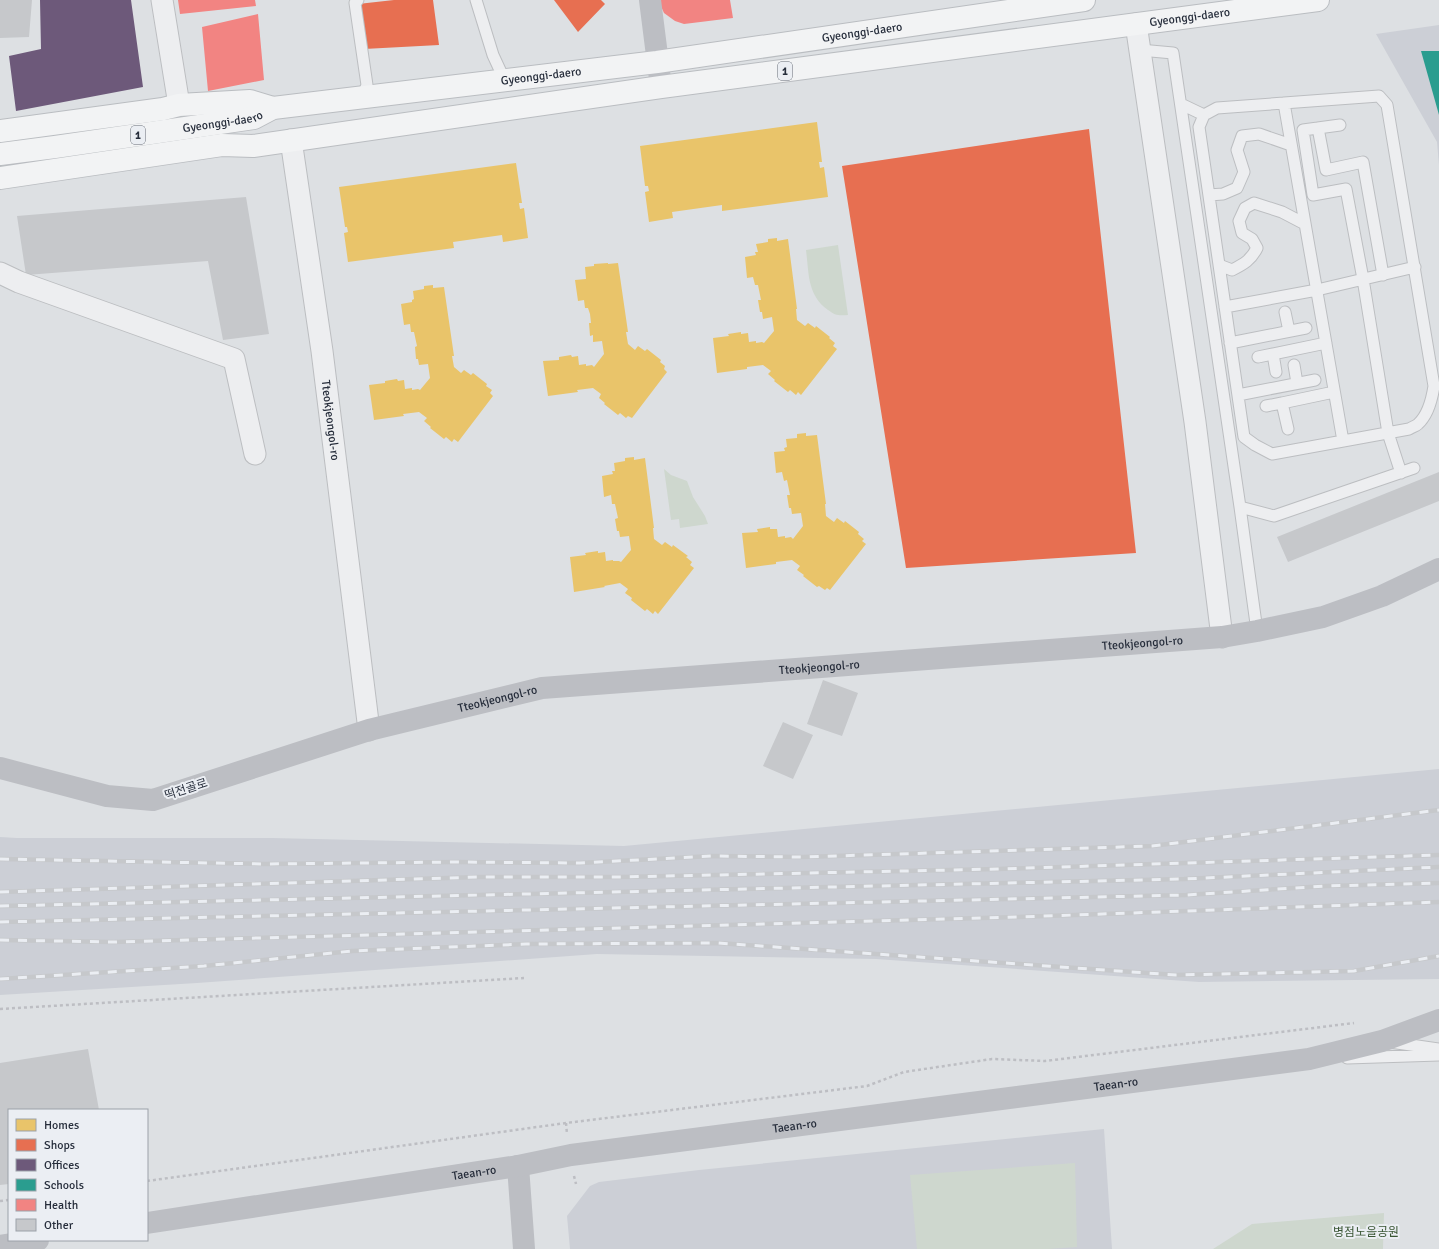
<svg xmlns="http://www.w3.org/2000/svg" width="1439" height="1249" viewBox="0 0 1439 1249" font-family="Signika,'Noto Sans KR',sans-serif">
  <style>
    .built { fill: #cccfd6 }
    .green { fill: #ced7ce }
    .homes { fill: #e9c46a }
    .shops { fill: #e76f51 }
    .offices { fill: #6d597a }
    .schools { fill: #2a9d8f }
    .health { fill: #f28482 }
    .building { fill: #c6c8cb }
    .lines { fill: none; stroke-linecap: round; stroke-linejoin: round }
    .lane-casing { stroke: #bcbec1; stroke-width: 13 }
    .street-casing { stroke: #bcbec1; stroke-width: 23 }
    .primary-casing { stroke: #babdc1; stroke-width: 24 }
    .path { stroke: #bdbec3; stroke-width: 2.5; stroke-dasharray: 3 3; stroke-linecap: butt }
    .lane { stroke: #edeef0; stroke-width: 11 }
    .street { stroke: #edeef0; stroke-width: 21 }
    .secondary { stroke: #bcbec3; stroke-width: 22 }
    .primary { stroke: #f2f3f4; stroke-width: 22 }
    .rail-casing { stroke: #c6c8cb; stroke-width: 4.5 }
    .rail { stroke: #ebeef3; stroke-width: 3; stroke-dasharray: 9; stroke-linecap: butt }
    .labels { text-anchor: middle; stroke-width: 4; stroke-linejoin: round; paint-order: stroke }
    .shield { fill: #ebeef3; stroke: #616772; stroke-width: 1 }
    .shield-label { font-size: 11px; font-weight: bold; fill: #262d3b }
    .street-label { font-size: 12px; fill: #262d3b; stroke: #ebeef3 }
    .park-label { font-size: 12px; fill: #3a5634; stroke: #ebeef3 }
  </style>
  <rect width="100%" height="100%" fill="#dde0e3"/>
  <path class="built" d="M1439 25V165L1437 142 1376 34Z
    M1439 769V979L1199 982 876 959 597 954 197 983 0 995V837L17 838H272L624 846Z
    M1104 1129 1112 1249H570L567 1216 590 1186 599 1182 699 1170Z"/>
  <path class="green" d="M838 245 848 315C838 316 835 315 828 310 807 295 809 273 806 250Z
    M664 469 671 475 687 481 693 497 705 516 708 524 680 528 679 519 671 520Z
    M1075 1163 1077 1247 1048 1249H917L910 1175Z
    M1384 1213 1383 1249H1213L1252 1224Z"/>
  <path class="homes" d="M817 122 822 162H819L820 168 824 167 828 197 722 211V205L672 212 673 218 649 222 645 192 649 191 648 186H645L640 146Z
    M516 163 522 203H519L520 209 524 208 528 238 503 242 502 235 453 242 454 248 348 262 344 233 348 232 347 227H345L339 187Z
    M777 238V241L788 239 797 309H796L797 320 805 326 808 323 815 328 816 326 830 337 829 338 835 343 833 346 837 349 801 395 798 392 796 395 790 390 788 392 774 381 775 380 768 374 771 371 763 365 747 367V369L717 373 713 338 729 336 728 334 741 332V334L748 333 749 342 756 341V343L762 342 764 343 774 331 772 317 763 319 762 312H760L758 300H761L758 285H755L753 277 747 278 745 257 756 255 755 252H758L756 244 768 242V239Z
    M608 263V264L618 263 628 332H626L628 344 635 350 638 346 645 351 647 349 661 360 660 362 665 366 664 369 667 372 632 418 628 416 626 418 620 413 618 415 604 404 605 403 599 398 601 394 593 388 577 390 578 392 548 396 543 361 559 360V357L571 355 572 357 578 356 579 365 586 364V366L592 365 594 367 604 354 602 341 593 342V335L590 336 589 323H591L590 314 588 308H585L584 300 578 301 575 280 586 279 585 267 594 266V264Z
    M433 285V288L444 287 454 356H452L454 367 461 373 464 370 471 375 473 373 487 384 486 386 492 390 490 393 493 396 458 442 454 439 452 442 446 437 444 439 430 428 431 427 424 421 427 418 419 412 403 414 404 416 374 420 369 385 385 383V381L397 379 398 381 404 380 405 389 412 388V390L418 389 420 390 430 378 428 364 419 365 418 359H416L415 347 417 346 414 332H411L410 324 404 325 401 304 412 302V300L414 299 413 291 424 289V286Z
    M806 433V436L817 435 826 504H825L826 516 834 522 837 518 844 523 845 521 859 532 858 534 864 539 862 541 866 544 830 590 827 588 825 590 819 586 817 587 803 576 804 575 797 570 800 566 792 560 776 562V564L746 568 742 533 758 532 757 529 770 527V529H777L778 537 785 536V538L791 537 793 539 803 526 801 513 792 514 791 508H789L787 495H790L787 480 784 481 782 472 776 473 774 452 785 451 784 448 787 447 786 439 797 438V434Z
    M634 457V460L645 458 654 528H653L654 539 662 545 665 542 672 547 673 545 688 556 686 557 692 562 690 565 694 568 658 614 655 611 653 614 647 609 645 611 631 600 632 598 625 593 628 589 620 583 604 586 605 587 574 592 570 557 586 555 585 553 598 551V553L605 552 606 561 613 560V561H619L621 562 631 550 629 536 620 537 619 531H617L615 519 618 518 615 504H612L611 495 604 497 602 476 613 474 612 471H615L614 463 625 461V458Z"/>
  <path class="shops" d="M394 0H433L439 45 364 49 358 4Z
    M554 0H601L605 4 578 32Z
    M1089 129 1136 553 906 568 842 166Z"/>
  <path class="offices" d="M40 0H131L143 87 16 111 9 56 41 49Z"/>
  <path class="schools" d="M1421 51H1439V115Z"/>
  <path class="health" d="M178 0H255L256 6 180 14Z
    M658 0H730L733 18 684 24 675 21 664 13Z
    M258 14 264 80 208 91 202 27Z"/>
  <path class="building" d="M0 0H32L29 37 0 38Z
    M246 197 269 334 223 340 208 261 26 275 17 216Z
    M1439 472V501L1288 562 1277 537Z
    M823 680 858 693 842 736 807 724Z
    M783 722 813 735 793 779 763 766Z
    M88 1049 99 1110H9V1184L0 1185V1063Z"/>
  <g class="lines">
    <g class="lane-casing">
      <path id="lane" d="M358 0 355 3 367 85 362 97
        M476 0 493 55 505 81
        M1140 50 1173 53 1240 507 1274 516 1414 468
        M1379 96 1387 105 1434 386C1432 399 1428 415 1418 424 1416 426 1412 427 1409 429L1272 454 1255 445 1244 437 1199 127 1204 115 1217 108Z
        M1284 103 1343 441
        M1181 104 1204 115
        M1340 125 1303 130 1313 195 1346 189 1363 279 1388 433 1401 473
        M1318 128 1326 170 1363 162 1383 275
        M1209 195 1223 194 1237 188 1244 172 1237 150 1242 136 1259 134 1291 145
        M1219 265 1232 270C1244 264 1251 260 1257 248L1252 239 1242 233 1239 221 1245 208 1254 203 1282 212 1305 224
        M1225 307 1317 290 1415 267
        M1285 312 1289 331
        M1230 343 1306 328
        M1273 354 1276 372
        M1258 357 1326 343
        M1294 365 1297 383
        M1238 395 1315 380
        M1282 403 1334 392
        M1266 406 1282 403 1288 429
        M1240 507 1257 631
        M1390 1042 1439 1049
        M1347 1058 1439 1055"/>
    </g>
    <g class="street-casing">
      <g id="street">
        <path d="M162 0 179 105"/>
        <path d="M1136 24 1195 422 1222 637"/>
        <path id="s1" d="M291 140 322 351 369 730"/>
        <path d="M0 273 19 282 234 359 255 454"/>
      </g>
    </g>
    <g class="primary-casing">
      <g id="primary">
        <path d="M0 131 163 109 179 105 250 101 273 108"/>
        <path id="s4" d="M0 154 55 147 254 118 273 108 657 62 1084 0"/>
        <path id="s5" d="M0 178 222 145 253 146 661 87 1318 0"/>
      </g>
    </g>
    <path class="path" d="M0 1009 524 978
      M566 1123 567 1134
      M574 1176 576 1184
      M147 1181 566 1123 867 1086 904 1072 992 1059 1045 1061 1354 1023
      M0 1201 9 1200"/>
    <use href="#lane" class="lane"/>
    <use href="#street" class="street"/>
    <g class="secondary">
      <path d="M650 0 661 87"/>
      <path id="s2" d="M0 768 107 796 153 800 369 730 542 688 1222 637 1257 631 1323 617 1382 596 1439 569"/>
      <path d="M518 1166 524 1249"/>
      <path id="s3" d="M147 1223 518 1166 571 1155 1309 1059 1382 1041 1439 1020"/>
      <path d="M0 1246 38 1240"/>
    </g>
    <use href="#primary" class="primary"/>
    <g class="rail-casing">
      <path id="rail" d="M0 859 264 864 456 862 580 863 712 856 803 857 1152 846 1439 810
        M0 892 479 877H621L998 869 1439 855
        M0 906 1184 879 1439 867
        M0 922 1186 895 1326 886 1439 883
        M0 940 113 942 1018 917 1439 902
        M0 979 204 966 352 951 526 944 718 943 1176 975 1354 971 1439 956"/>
    </g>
    <use href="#rail" class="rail"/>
  </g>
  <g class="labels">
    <g class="shield">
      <rect x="778" y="62" width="14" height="18" rx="3"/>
      <rect x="131" y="126" width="14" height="18" rx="3"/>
    </g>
    <g class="shield-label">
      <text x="785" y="75">1</text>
      <text x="138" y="139">1</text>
    </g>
    <g class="street-label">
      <text dy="4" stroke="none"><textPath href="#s5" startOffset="1201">Gyeonggi-daero</textPath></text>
      <text dy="4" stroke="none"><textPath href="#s4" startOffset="872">Gyeonggi-daero</textPath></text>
      <text dy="4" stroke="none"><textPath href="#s4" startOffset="548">Gyeonggi-daero</textPath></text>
      <text dy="4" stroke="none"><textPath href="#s4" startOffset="225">Gyeonggi-daero</textPath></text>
      <text dy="4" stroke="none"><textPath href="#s1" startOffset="283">Tteokjeongol-ro</textPath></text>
      <text dy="4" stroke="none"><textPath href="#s2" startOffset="1164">Tteokjeongol-ro</textPath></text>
      <text dy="4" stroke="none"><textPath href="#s2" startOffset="840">Tteokjeongol-ro</textPath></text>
      <text dy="4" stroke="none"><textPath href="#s2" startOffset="516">Tteokjeongol-ro</textPath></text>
      <text transform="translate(186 789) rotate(-18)" y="4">떡전골로</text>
      <text dy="4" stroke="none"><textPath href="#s3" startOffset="979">Taean-ro</textPath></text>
      <text dy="4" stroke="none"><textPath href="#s3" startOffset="655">Taean-ro</textPath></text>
      <text dy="4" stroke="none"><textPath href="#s3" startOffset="331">Taean-ro</textPath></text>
    </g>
    <g class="park-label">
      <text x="1366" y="1236">병점노을공원</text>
    </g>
  </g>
  <rect x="8" y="1109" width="140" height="132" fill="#ebeef3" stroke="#9ca1a9"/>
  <rect x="16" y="1119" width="20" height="12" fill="#e9c46a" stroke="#9ca1a9"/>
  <text x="44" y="1129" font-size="12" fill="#262d3b">Homes</text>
  <rect x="16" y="1139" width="20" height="12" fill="#e76f51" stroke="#9ca1a9"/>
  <text x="44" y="1149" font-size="12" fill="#262d3b">Shops</text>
  <rect x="16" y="1159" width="20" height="12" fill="#6d597a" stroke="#9ca1a9"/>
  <text x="44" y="1169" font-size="12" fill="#262d3b">Offices</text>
  <rect x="16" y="1179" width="20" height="12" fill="#2a9d8f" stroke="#9ca1a9"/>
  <text x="44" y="1189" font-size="12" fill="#262d3b">Schools</text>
  <rect x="16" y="1199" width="20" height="12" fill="#f28482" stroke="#9ca1a9"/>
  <text x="44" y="1209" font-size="12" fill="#262d3b">Health</text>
  <rect x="16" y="1219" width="20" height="12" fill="#c6c8cb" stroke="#9ca1a9"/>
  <text x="44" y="1229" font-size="12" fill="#262d3b">Other</text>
</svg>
